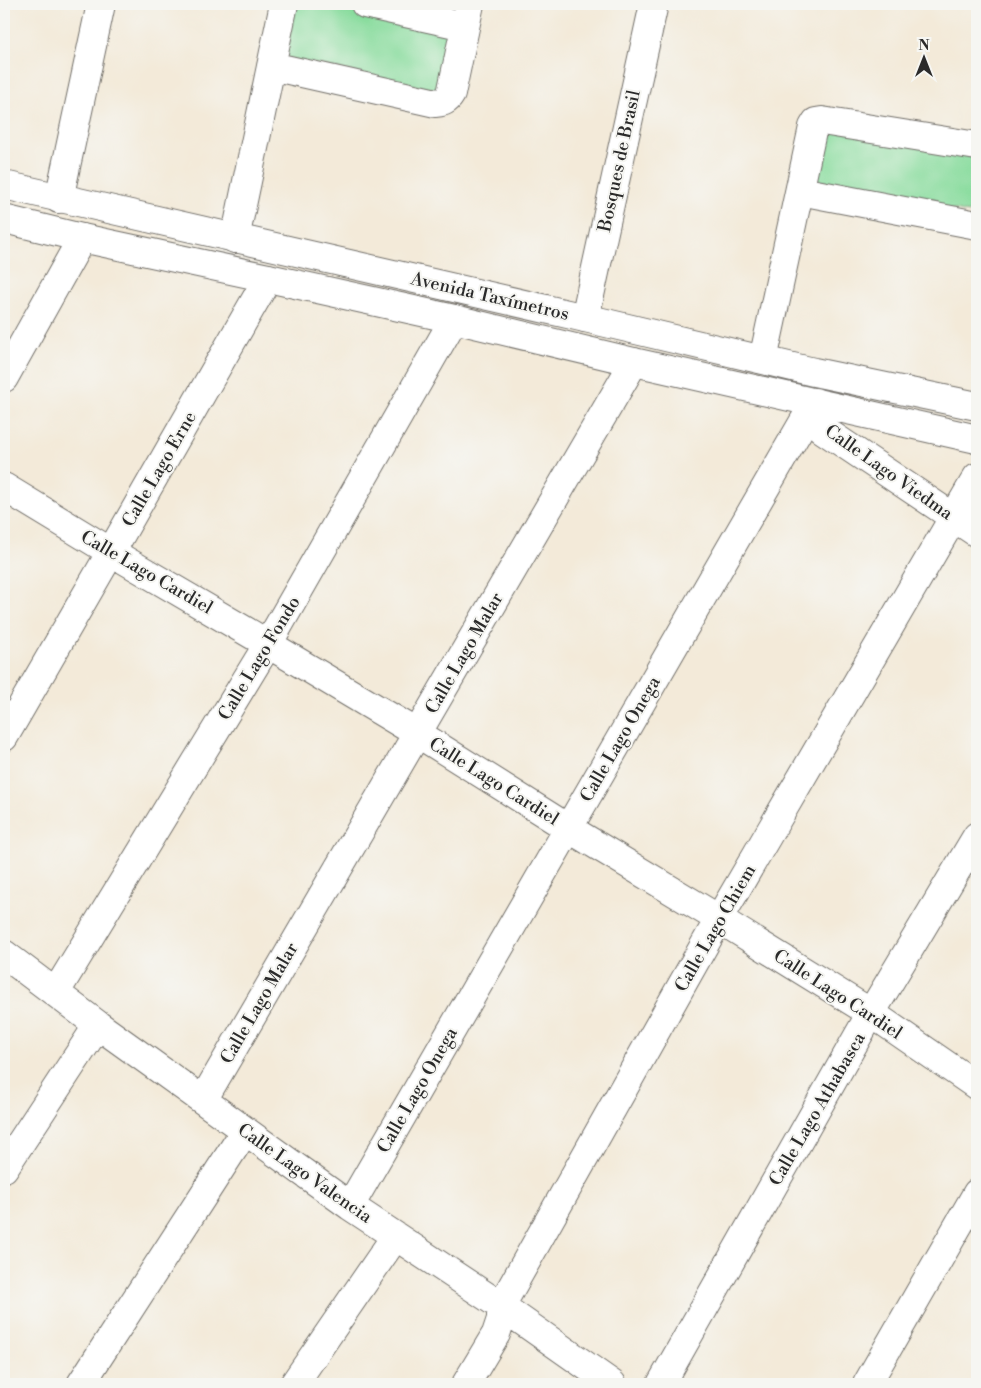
<svg xmlns="http://www.w3.org/2000/svg" width="981" height="1388" viewBox="0 0 981 1388" font-family="'Libre Bodoni',serif">
  <style>
    .green { fill: #88dc9d; stroke: #5a8464 }
    .lines { fill: none; stroke-linecap: round; stroke-linejoin: round }
    .minor-casing { stroke: #716e68; stroke-width: 30 }
    .secondary-casing { stroke: #716e68; stroke-width: 30 }
    .minor { stroke: #fff; stroke-width: 28 }
    .secondary { stroke: #fff; stroke-width: 28 }
    .labels { text-anchor: middle; stroke-width: 4; stroke-linejoin: round; paint-order: stroke }
    .street-label { font-size: 18px; fill: #2b2b2b; stroke: #f6f6f2 }
  </style>
  <rect width="100%" height="100%" fill="#f6f6f2"/>
  <filter id="ink" filterUnits="userSpaceOnUse"><feTurbulence type="fractalNoise" baseFrequency=".02" numOctaves="2"/><feDisplacementMap in="SourceGraphic" scale="10" xChannelSelector="R" yChannelSelector="G"/><feConvolveMatrix kernelMatrix="1 2 1 2 8 2 1 2 1" color-interpolation-filters="sRGB"/></filter>
  <filter id="wash" filterUnits="userSpaceOnUse"><feTurbulence type="fractalNoise" baseFrequency=".0096" numOctaves="4" result="noise"/><feDisplacementMap in="SourceGraphic" scale="20" xChannelSelector="R" yChannelSelector="G"/><feGaussianBlur stdDeviation="1.12" result="paint"/><feColorMatrix in="noise" values="0 0 0 0 0 0 0 0 0 0 0 0 0 0 0 0 0 1.4 0 .05"/><feComposite in="paint" operator="in"/></filter>
  <g filter="url(#wash)">
    <rect width="100%" height="100%" fill="#f3ead9"/>
    <path class="green" d="M286 4H328L448 28 454 38 444 92 288 58 278 47Z
      M827 129 977 157V173L969 213 815 180Z"/>
  </g>
  <g filter="url(#ink)">
    <g class="lines">
      <g class="minor-casing">
        <path id="minor" d="M365 4 465 26
          M271 66 436 103C443 102 447 101 451 94L470 4
          M800 191 977 225
          M59 199 101 4
          M235 239 284 4
          M585 318 654 4
          M761 359 766 346 813 127 816 122 822 121 977 146
          M4 378 82 238
          M815 402 817 417 822 429 977 533
          M4 487 111 552 268 644 417 733 568 828 719 919 871 1013 977 1086
          M4 737 111 552 268 278
          M4 954 98 1025 350 1206 501 1306 612 1384
          M56 992 268 644 454 319
          M203 1100 634 362
          M4 1168 98 1025
          M350 1206 815 402
          M81 1384 245 1131
          M294 1384 395 1237
          M466 1384 496 1334 501 1319V1306L719 919 977 477
          M661 1384 871 1013 977 836
          M867 1384 977 1193"/>
      </g>
      <g class="secondary-casing">
        <path id="secondary" d="M4 185 585 318 814 372 977 406
          M4 219 82 238 268 278 454 319 634 362 977 439"/>
      </g>
      <use href="#minor" class="minor"/>
      <use href="#secondary" class="secondary"/>
    </g>
  </g>
  <g class="labels">
    <g class="street-label">
      <text transform="translate(619 161) rotate(-78)" y="6">Bosques de Brasil</text>
      <text transform="translate(490 296) rotate(13)" y="6">Avenida Taxímetros</text>
      <text transform="translate(159 469) rotate(-60)" y="6">Calle Lago Erne</text>
      <text transform="translate(889 472) rotate(35)" y="6">Calle Lago Viedma</text>
      <text transform="translate(147 572) rotate(30)" y="6">Calle Lago Cardiel</text>
      <text transform="translate(464 653) rotate(-60)" y="6">Calle Lago Malar</text>
      <text transform="translate(259 658) rotate(-59)" y="6">Calle Lago Fondo</text>
      <text transform="translate(620 739) rotate(-60)" y="6">Calle Lago Onega</text>
      <text transform="translate(494 781) rotate(32)" y="6">Calle Lago Cardiel</text>
      <text transform="translate(715 928) rotate(-60)" y="6">Calle Lago Chiem</text>
      <text transform="translate(838 994) rotate(33)" y="6">Calle Lago Cardiel</text>
      <text transform="translate(259 1003) rotate(-60)" y="6">Calle Lago Malar</text>
      <text transform="translate(417 1090) rotate(-60)" y="6">Calle Lago Onega</text>
      <text transform="translate(817 1109) rotate(-60)" y="6">Calle Lago Athabasca</text>
      <text transform="translate(305 1173) rotate(35)" y="6">Calle Lago Valencia</text>
    </g>
  </g>
  <rect width="981" height="1388" fill="none" stroke="#f6f6f2" stroke-width="20"/>
  <g transform="translate(924 58)" stroke="#f6f6f2" stroke-width="4" paint-order="stroke">
  <path d="M0-4L9 19L0 12L-9 19Z" fill="#2b2b2b"/>
  <text y="-8" font-size="14" font-weight="bold" text-anchor="middle" fill="#2b2b2b">N</text>
  </g>
</svg>
